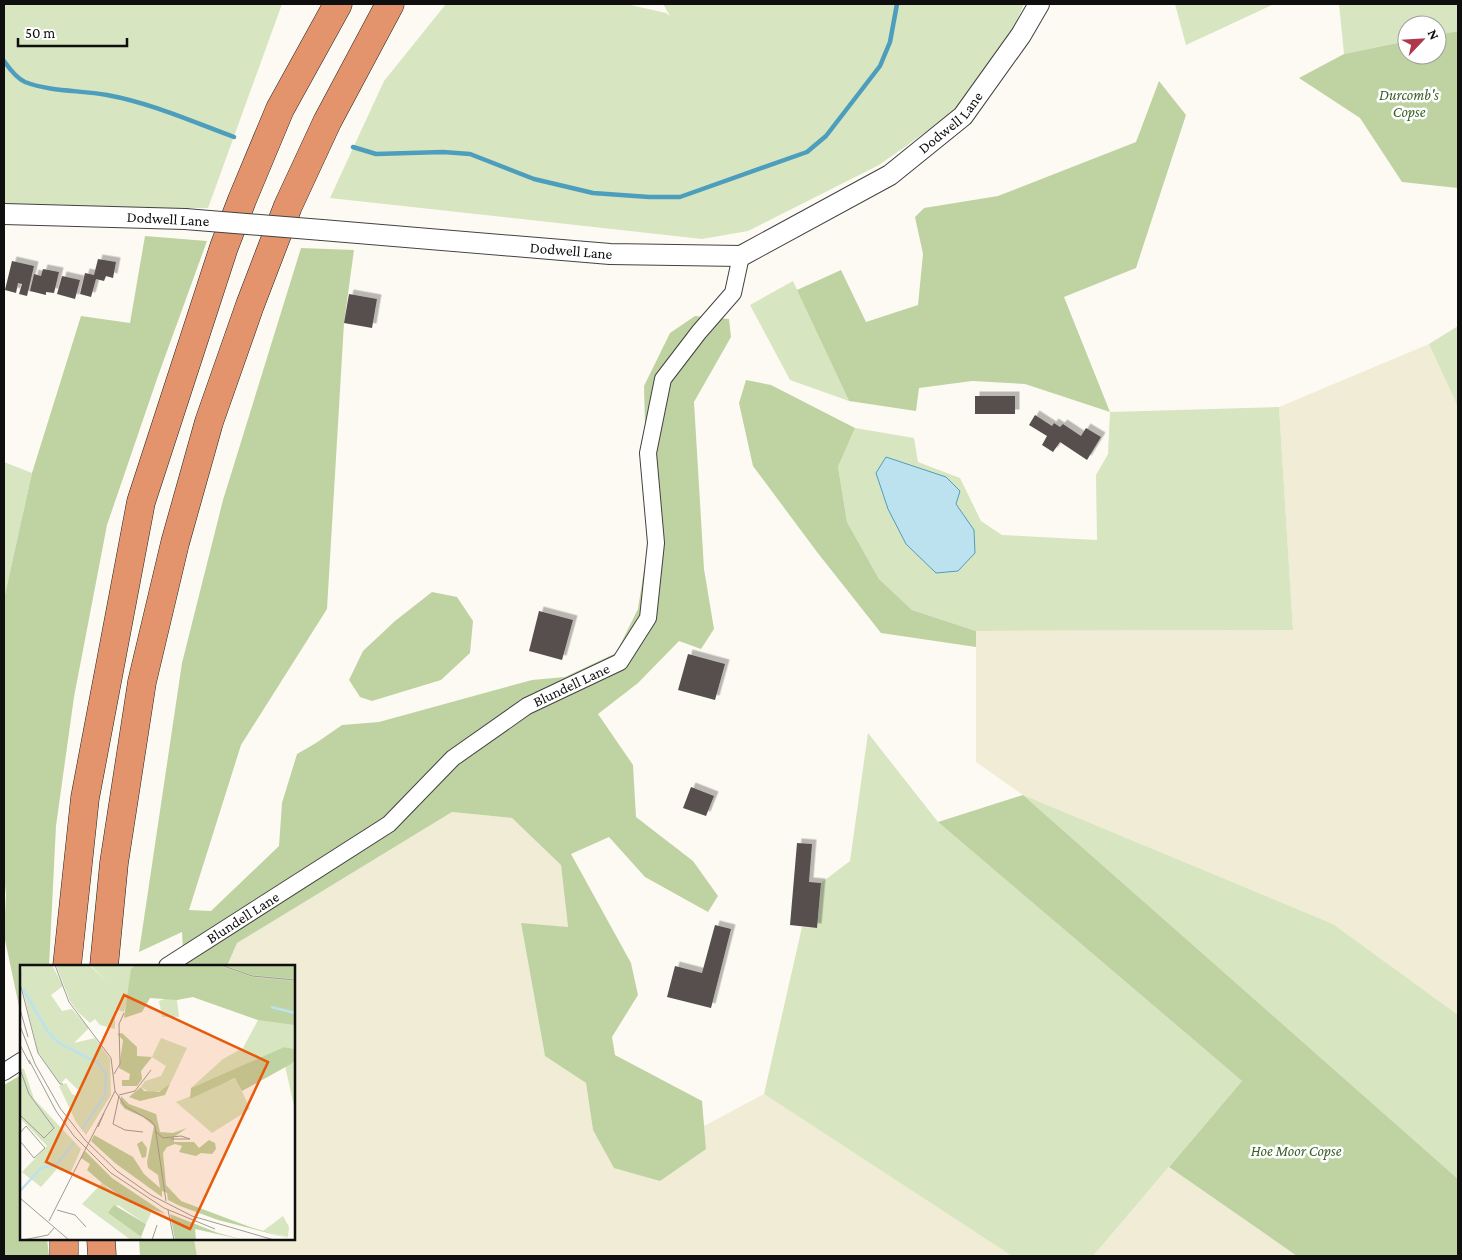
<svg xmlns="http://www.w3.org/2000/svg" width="1462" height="1260" viewBox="0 0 1462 1260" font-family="'Crimson Pro',serif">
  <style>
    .farmland { fill: #f1ecd5 }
    .green { fill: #d7e5c0 }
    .forest { fill: #bed3a1 }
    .water { fill: #bde2ef; stroke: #4d9ebd }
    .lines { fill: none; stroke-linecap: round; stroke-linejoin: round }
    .stream { stroke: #4d9ebd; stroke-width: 4.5 }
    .building { fill: #574f4d; filter: url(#shadow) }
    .minor-casing { stroke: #424242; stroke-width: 18 }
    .tertiary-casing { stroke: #424242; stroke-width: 22 }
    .motorway-casing { stroke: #202020; stroke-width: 29 }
    .minor { stroke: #fff; stroke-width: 16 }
    .tertiary { stroke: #fff; stroke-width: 20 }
    .motorway { stroke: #e3946c; stroke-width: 28 }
    .tertiary-bridge-casing { stroke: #424242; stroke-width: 22; stroke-linecap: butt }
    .tertiary-bridge { stroke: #fff; stroke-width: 20 }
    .labels { text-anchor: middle; stroke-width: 5; stroke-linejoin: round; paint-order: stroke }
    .park-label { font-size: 15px; font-style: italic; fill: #396027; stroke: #fff }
    .street-label { font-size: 15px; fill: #0f0f0f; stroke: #fff }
    .inset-river { fill: none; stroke: #bde2ef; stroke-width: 2.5 }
    .inset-road { fill: none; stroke: #9e9c98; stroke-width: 1 }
    .view { fill: #e8590c; fill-opacity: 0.15; stroke: #e8590c; stroke-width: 2.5 }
    .inset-edge { fill: none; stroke: #0f0f0f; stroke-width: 2.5 }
  </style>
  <defs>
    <filter id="shadow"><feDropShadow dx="4.5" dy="-4.5" stdDeviation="0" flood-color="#0004"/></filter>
  </defs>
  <rect width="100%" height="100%" fill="#fdfaf3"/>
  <path class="farmland" d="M1429 344 1458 407V1015L1333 924 1023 795 976 762V631L1293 630 1279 407Z
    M452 812 512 818 561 865 568 927 521 924 545 1056 586 1083 593 1130 706 1149 704 1126 764 1094 1012 1256H197L194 1239H294V966H227L237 943Z
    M1169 1167 1297 1256H1093Z"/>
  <path class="green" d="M4 4H282L208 208 4 209Z
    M446 4H626L666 13 670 16 663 4H1024L1014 27 954 112 879 165 748 231 702 239 330 198 384 81Z
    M1175 4H1274L1186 45Z
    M1339 4H1458V31L1437 35V25H1407V41L1344 54Z
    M793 281 849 401 790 380 750 305Z
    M1458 326V407L1429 344Z
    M1279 407 1293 630 976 631 912 610 879 579 847 522 838 467 855 428 914 438 918 462 960 478 981 521 1002 535 1097 540 1096 475 1108 454 1110 412Z
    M4 462 32 473 4 599Z
    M868 733 938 822 1242 1081 1093 1256H1012L764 1094 802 927 817 928 821 883 850 861Z
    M1023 795 1333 924 1458 1015V1179Z"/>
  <path class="forest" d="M1458 31V188L1402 182 1360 118 1299 78 1344 54 1407 41V55H1437V35Z
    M1159 81 1186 115 1136 268 1064 297 1110 412 1025 384 972 381 919 388 916 411 849 401 797 290 841 270 866 322 918 305 923 254 915 217 924 208 998 196 1136 142Z
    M145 236 207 241 158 376 107 525 74 697 56 826 49 966H21V1016L4 935 6 895 4 874V599L32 473 81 316 130 323Z
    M301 248 354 250 344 323 327 609 241 745 189 910 211 911 279 846 282 803 297 754 316 743 342 725 379 722 532 680 565 677 616 653 638 609 648 544 644 386 670 333 695 316 729 319 731 337 694 402 704 569 714 629 701 649 679 641 638 683 598 714 633 765 636 817 693 861 718 896 708 912 645 877 609 837 571 854 631 963 638 995 612 1037 615 1055 702 1101 706 1149 660 1181 614 1168 593 1130 586 1083 545 1056 521 923 568 927 561 865 512 818 452 812 237 943 227 966H184L182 932 139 952 182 663 223 500Z
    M746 380 771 385 855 428 838 467 847 522 879 579 912 610 976 631V647L881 633 817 552 753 466 739 403Z
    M432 592 457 597 473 621 470 653 441 680 372 701 360 697 349 680 363 651 395 621Z
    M1023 795 1458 1179V1256H1297L1169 1167 1242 1081 938 822Z
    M21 1075V1239H47L49 1256H4V1085Z
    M139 1239H194L197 1256H140Z"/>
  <path class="water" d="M886 457 946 477 960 491 956 504 974 530 975 553 958 571 936 573 906 544 888 509 876 473Z"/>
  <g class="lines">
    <path class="stream" d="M4 61C9 68 16 78 25 82 51 92 80 90 107 95 151 103 193 122 234 137
      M353 147 376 154 443 152 470 154 534 179 593 193 649 197H680L807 152 826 136 880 66 890 42 897 4"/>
  </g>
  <path class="building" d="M98 259 116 262 113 278 106 276 104 281 96 279 91 297 80 294 85 273 94 275Z
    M12 261 34 266 27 296 19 294 22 284 18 283 16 293 5 290Z
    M43 269 59 272 54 293 46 292V295L30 291 34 274 41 276Z
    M62 276 80 280 75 299 57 294Z
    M349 294 377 299 372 328 344 323Z
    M975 396H1015V414H975Z
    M1035 415 1052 426 1054 423 1060 427 1063 424 1081 436 1086 428 1101 437 1087 460 1060 442 1053 452 1042 445 1047 436 1029 425Z
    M539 611 573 620 562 660 529 651Z
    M688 654 725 664 715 700 678 690Z
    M691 787 714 796 706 816 683 808Z
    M797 843 812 844 809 882 821 883 817 928 790 925Z
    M715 925 731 929 711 1008 667 997 675 966 702 973Z"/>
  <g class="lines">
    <g class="minor-casing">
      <g id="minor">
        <path id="s1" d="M167 966 389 824 453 758 527 706 620 662 648 618 656 543 648 453 663 379 699 332 733 293 741 256"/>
        <path d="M4 1072 21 1061"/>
      </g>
    </g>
    <g class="tertiary-casing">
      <g id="tertiary">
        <path d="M4 214 185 219"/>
        <path id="s2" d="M322 230 610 254 741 256 890 175 963 116 1021 35 1039 4"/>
      </g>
    </g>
    <g class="motorway-casing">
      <path id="motorway" d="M67 966 85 798 141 502 224 247 242 200 280 109 338 4
        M104 966 114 863 142 682 175 543 209 422 250 305 288 206 327 122 390 4
        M64 1239V1256
        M101 1239 102 1256"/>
    </g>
    <use href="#minor" class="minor"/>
    <use href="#tertiary" class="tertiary"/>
    <use href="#motorway" class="motorway"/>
    <g class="tertiary-bridge-casing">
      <path id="tertiary-bridge" d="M185 219 322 230"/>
    </g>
    <use href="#tertiary-bridge" class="tertiary-bridge"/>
  </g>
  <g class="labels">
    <g class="park-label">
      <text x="1409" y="100">Durcomb's<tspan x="1409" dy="17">Copse</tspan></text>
      <text x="1296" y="1156">Hoe Moor Copse</text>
    </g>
    <g class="street-label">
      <text dy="5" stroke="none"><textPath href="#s2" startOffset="670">Dodwell Lane</textPath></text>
      <text transform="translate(168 219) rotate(3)" y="5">Dodwell Lane</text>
      <text dy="5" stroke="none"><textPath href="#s2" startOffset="250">Dodwell Lane</textPath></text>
      <text dy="5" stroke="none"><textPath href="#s1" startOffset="495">Blundell Lane</textPath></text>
      <text dy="5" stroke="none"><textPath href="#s1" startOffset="90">Blundell Lane</textPath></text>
    </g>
  </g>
  <g transform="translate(20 965)">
    <rect width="275" height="275" fill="#fdfaf3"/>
    <path d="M2 0H32L43 21 31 30 42 46 52 44 69 63 54 78 75 73 90 94 91 130 66 170 56 157 39 121 46 118 52 129 56 131 63 122 57 124 46 113 40 119 18 87 0 14ZM36 0H69L89 18 70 0H115L111 4 112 12 104 47 95 44V64L80 60 75 54 70 58 58 47 50 36ZM168 0H275V84L264 82 171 123 203 94 223 83 238 55 173 32ZM150 32 157 35 159 52H142L139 36ZM141 73 167 83 150 119 144 125 131 128 121 122 125 116 141 111 146 101 132 92ZM275 95V145L265 101ZM0 103 4 104 14 134 61 184 50 209 37 204 21 222 2 207 27 181 0 153ZM216 113 230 144 192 168 156 137ZM82 218 99 232 132 246 126 259 98 240 88 248 125 275H111L62 239ZM263 251 269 262 268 272 243 266Z" fill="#d7e5c0"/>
    <path d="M115 0H198L232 12 275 16V60L238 55 173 32 157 35 130 33 122 47 104 53 111 4ZM204 0H275V14L232 10ZM102 68 117 82V91L132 92 121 106 122 114 117 121H102V115H109L110 109 99 103 103 75 97 69ZM264 82 275 84V95L271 99 222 126 215 113 170 134 171 123ZM150 119 145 130 120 136 109 132 121 122 124 126 139 127ZM101 131 109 139 136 149 140 167 153 168 167 163 154 172V177H174L179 183 189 175 195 178 196 184 192 189 181 188 176 191 159 187 162 181 155 179 147 182 143 188 146 220 161 236 230 262 275 275 198 255 160 241 148 235 147 228 142 226V232L95 198 71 176 74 170 113 192 124 209 140 223 138 210 128 203 127 197 134 161 123 152 105 144 100 138ZM122 176 127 183 126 192 122 193 117 179ZM65 186 92 213 146 249 109 237 82 218 67 205 70 199 61 193ZM94 240 126 259 121 272 88 248ZM150 249 198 268 224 275 175 264 176 275H155Z" fill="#bed3a1"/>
    <path class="inset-river" d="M3 24 28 67 39 78 78 98 86 110 85 130 62 164M251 42 275 48M0 226 21 203 37 199 54 178"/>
    <path class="inset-road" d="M201 0 232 11 275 15M0 18 18 88 40 119H43M0 44 8 72M0 61 15 99 40 143 65 175 97 206 131 230 172 251 254 275M0 80 10 99M9 95 36 146 54 171 91 208 144 243 195 264M0 104 9 129 34 163 24 173 0 150M94 109 100 99 99 59 104 48M95 126 105 141 131 156 135 161 146 236M99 130 115 126 131 105M99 131 93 159 105 165 123 167M78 162 84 148M135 166 143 173 161 171 170 174H151M0 168 6 161 25 183 14 193 0 176M0 233 49 275M37 245 55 250 66 262M148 245 154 275M29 256 95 126 91 93 49 37 35 0M3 275 28 270 34 263M132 275 137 260"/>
    <path class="view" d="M104 30 248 97 170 264 26 197Z"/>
    <rect width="275" height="275" class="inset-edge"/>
  </g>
  <rect width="1462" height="1260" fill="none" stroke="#0f0f0f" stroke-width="10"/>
  <g transform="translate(1422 40) rotate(65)"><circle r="24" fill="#ffffff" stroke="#9f9f9f"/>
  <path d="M0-4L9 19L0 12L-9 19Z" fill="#af384b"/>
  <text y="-8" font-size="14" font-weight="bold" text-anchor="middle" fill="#0f0f0f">N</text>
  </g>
  <path d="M18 38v8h109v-8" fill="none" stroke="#0f0f0f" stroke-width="2.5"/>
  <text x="25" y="38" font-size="15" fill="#0f0f0f" stroke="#ffffff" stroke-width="4" paint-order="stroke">50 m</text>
</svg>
